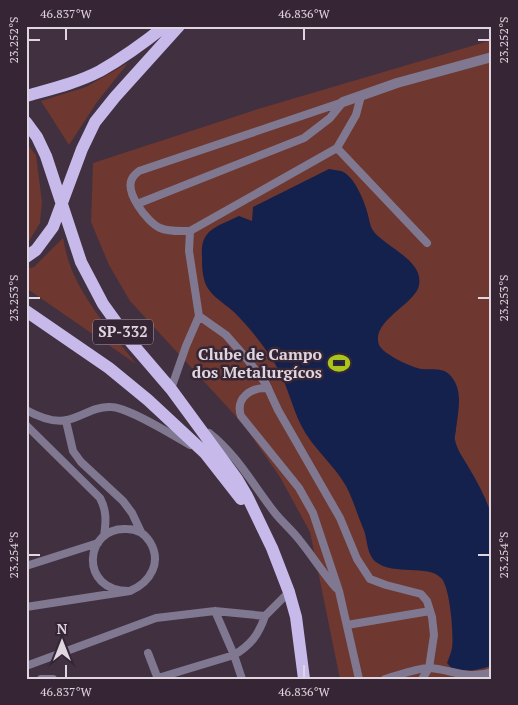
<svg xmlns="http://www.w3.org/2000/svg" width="518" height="705" viewBox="0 0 518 705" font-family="'PT Serif',serif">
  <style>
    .green { fill: #6e372f }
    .water { fill: #14214d }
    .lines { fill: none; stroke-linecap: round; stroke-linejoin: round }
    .service { stroke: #7f7890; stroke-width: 8 }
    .minor { stroke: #7f7890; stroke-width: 10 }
    .primary { stroke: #c7b9ea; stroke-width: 12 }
    .ticks { fill: none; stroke: #e0d6df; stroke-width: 2 }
    .labels { text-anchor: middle; stroke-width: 5; stroke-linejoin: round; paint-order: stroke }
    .shield { fill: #362635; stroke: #ada1ac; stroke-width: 1 }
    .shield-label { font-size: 15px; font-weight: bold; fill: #e0d6df }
    .poi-label { font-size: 16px; font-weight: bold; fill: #e0d6df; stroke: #362635; text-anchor: end }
    .neatline { fill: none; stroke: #e0d6df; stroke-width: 2 }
    .ticks-label { font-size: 12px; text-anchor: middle; fill: #e0d6df }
  </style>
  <rect width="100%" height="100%" fill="#413040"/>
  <path class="green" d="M492 40V679H340L310 532 280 477 243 424 130 301 109 265 91 222 93 163 258 109Z
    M128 63 97 102 69 145 41 101 86 87Z
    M26 143 36 155 42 202 40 223 26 246Z
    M63 238C65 248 67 258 71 268 85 303 113 334 136 364L26 288V269L34 267Z"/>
  <path class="water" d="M329 169C333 170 337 170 341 171 354 175 365 202 368 215 369 219 370 225 372 229 382 246 424 259 419 285 416 304 370 321 379 345 383 354 412 368 422 369 431 370 443 367 450 375 464 390 458 411 456 429 456 433 454 437 455 440 457 450 464 459 469 468 478 483 486 498 492 516V665C479 671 467 671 453 670L447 663C449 658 451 653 452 648 454 635 450 586 441 578 428 564 394 576 376 562 366 554 368 539 363 528 357 514 353 499 346 486 333 463 312 448 301 425 292 407 288 387 278 369 267 349 250 328 234 312 223 302 207 294 204 279 202 272 202 264 202 256 200 229 217 227 239 216L252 221 253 207Z"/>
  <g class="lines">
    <path class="service" d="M361 96 356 115 337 148 427 243
      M137 204 304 138 330 118 343 102
      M190 231C180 231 169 232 160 228 147 222 123 191 133 177 135 174 137 173 139 171L343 102
      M199 316 226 335 247 359 266 384 278 410 340 518 357 559 370 579 386 585 421 594 427 601 432 617 434 635 429 668 422 679
      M268 388C251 387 235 398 241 416L299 488 313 513 339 591 359 679
      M171 389 186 346 199 316 189 251 190 231 337 148
      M26 410C37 416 54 423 67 420 82 417 94 406 111 407 128 407 174 436 190 445
      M66 421 73 451 81 462 123 501 132 513 141 532
      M26 425 100 498C107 511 106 522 104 536
      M209 433C238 456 253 485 275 513 283 523 293 531 301 542 313 557 323 573 336 588
      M26 566 98 543
      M26 607 130 591C151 582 162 562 150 542 145 534 137 529 127 529 84 526 78 592 130 591
      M215 611 234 655 242 679
      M347 625 430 611
      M148 653 158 679
      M26 666 156 618 215 611 265 616 289 592
      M158 678 234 655C251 645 259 634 265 616
      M41 679H53
      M385 679C396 676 420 667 430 668 454 670 466 680 492 672"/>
    <path class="minor" d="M343 102 397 83 492 57"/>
    <path class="primary" d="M26 96C51 89 77 83 100 71 123 58 145 42 165 26
      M26 122 37 137 46 156 81 262 103 304 129 340 171 389 237 479 247 496 272 548 289 592 296 617 304 679
      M26 257 36 250 53 227 82 149 95 122 115 97 179 26
      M26 311 109 368 148 400 205 453 241 499"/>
  </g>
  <path class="ticks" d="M66 28V40M304 28V40M28 40H40M478 40H490M28 298H40M478 298H490M28 555H40M478 555H490M66 665V678M304 665V678"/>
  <defs>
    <g id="stadium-bare" transform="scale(1.725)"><path d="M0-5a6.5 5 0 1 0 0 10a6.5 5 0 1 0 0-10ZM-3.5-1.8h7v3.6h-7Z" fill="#a9c71b" stroke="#362635" stroke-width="2.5" paint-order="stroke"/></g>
  </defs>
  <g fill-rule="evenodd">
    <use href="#stadium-bare" x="339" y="363"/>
  </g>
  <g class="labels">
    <rect class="shield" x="93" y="319.5" width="60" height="25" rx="4"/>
    <g class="shield-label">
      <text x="123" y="337">SP-332</text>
    </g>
    <g class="poi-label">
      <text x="322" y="360">Clube de Campo<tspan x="322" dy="18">dos Metalurgícos</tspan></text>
    </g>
  </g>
  <rect width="518" height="705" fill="none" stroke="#362635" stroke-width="55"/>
  <g transform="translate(62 642)" stroke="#362635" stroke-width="4" paint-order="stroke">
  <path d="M0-4L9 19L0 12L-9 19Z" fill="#e0d6df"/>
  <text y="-8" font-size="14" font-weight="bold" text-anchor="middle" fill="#e0d6df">N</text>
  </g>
  <rect x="28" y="28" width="462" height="650" class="neatline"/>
  <g class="ticks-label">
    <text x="66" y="18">46.837°W</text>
    <text x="304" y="18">46.836°W</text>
    <text transform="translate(14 40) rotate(-90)" y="4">23.252°S</text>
    <text transform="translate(504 40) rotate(-90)" y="4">23.252°S</text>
    <text transform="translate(14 298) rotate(-90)" y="4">23.253°S</text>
    <text transform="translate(504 298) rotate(-90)" y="4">23.253°S</text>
    <text transform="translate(14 555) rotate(-90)" y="4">23.254°S</text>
    <text transform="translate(504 555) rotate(-90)" y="4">23.254°S</text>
    <text x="66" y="696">46.837°W</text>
    <text x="304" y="696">46.836°W</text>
  </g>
</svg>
